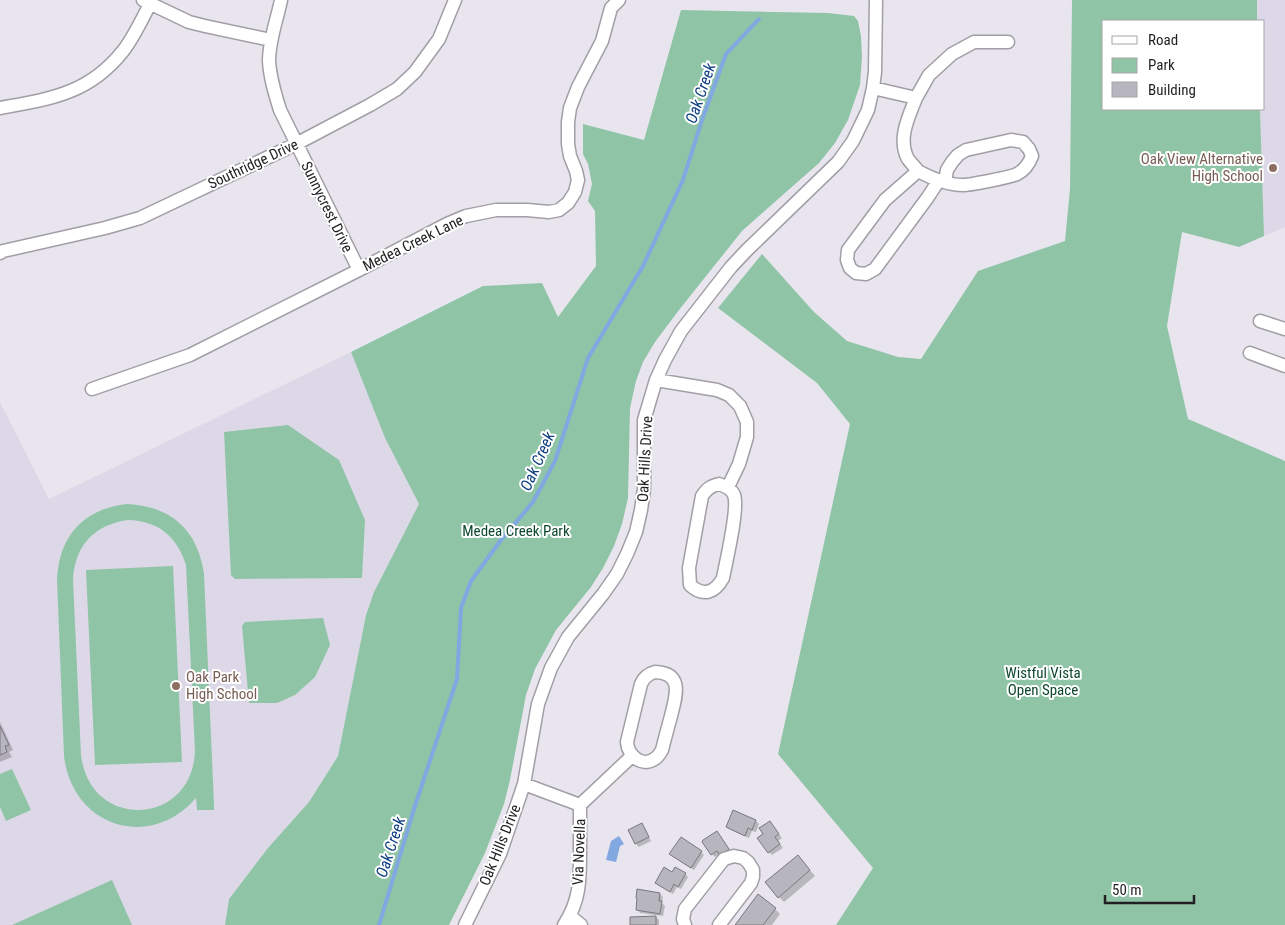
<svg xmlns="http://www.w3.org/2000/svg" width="1285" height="925" viewBox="0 0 1285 925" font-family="'Roboto Condensed',sans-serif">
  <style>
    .built { fill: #ddd8e7 }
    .green { fill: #90c4a7; fill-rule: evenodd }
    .water { fill: #81a8e0 }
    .shadow { fill: #0003 }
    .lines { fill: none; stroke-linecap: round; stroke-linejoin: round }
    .stream { stroke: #81a8e0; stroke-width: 4 }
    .building { fill: #b7b5bd; stroke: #7a777f }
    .minor-casing { stroke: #a19ea6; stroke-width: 15 }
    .minor { stroke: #fff; stroke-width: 12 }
    .education-dot { fill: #8d6e63; stroke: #fff; stroke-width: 2 }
    .labels { text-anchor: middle; stroke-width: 4; stroke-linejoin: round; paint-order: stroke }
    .education-label { font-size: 15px; fill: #785e54; stroke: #fff; text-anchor: end }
    .street-label { font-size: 15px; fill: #201f22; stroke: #fff }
    .park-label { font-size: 15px; fill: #0c472e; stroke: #fff }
    .water-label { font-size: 16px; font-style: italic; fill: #0c3e81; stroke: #fff }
  </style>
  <rect width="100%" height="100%" fill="#e8e5ee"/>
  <path class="built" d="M1257 0H1285V227L1264 236 1260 109H1264V21H1257Z
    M351 352 385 438 419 504 374 592 366 615 338 756 309 802 268 848 229 899 225 925H0V402L49 499Z"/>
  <path class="green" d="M1072 0H1257V21H1104V109H1260L1264 236 1239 247 1182 232 1167 326 1188 419 1285 461V925H836L873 868 778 754 850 424 817 383 718 308 762 254 814 312 847 341 898 357 921 359 978 271 1065 241 1070 189Z
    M681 10 828 13 854 16 858 21 861 36 862 57 860 85 848 120 835 143 819 163 742 231 679 310 655 342 643 362 636 381 630 408 628 498 622 524 614 546 603 568 591 587 556 630 535 669 526 695 510 780 504 804 485 853 449 925H225L229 899 268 848 309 802 338 756 366 615 374 592 419 504 385 438 351 352 483 286 542 283 558 317 596 266 595 211 588 201 592 184 588 164 583 154V124L644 140Z
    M288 425 339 460 365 520 362 578 235 579 231 575 224 432Z
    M127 504C171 506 198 530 204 574L214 805V810H197L196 798C149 852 72 826 64 756L57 580C59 536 83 509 127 504ZM128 520C158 521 177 536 186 565L195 751C192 827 90 831 81 755L73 580C75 545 94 525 128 520Z
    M173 566 182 762 95 765 86 570Z
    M323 618 330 645 315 677 295 695 277 703H249L242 626 245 622Z
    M12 769 31 810 6 821 0 807V774Z
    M112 880 132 925H12Z"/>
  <path class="water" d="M619 836 624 844 620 846 616 862 606 860 611 841Z"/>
  <path class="shadow" d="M0 722 13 750 9 752 12 757 0 762Z
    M734 812 756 821 759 824 756 832 752 831 749 838 731 830 727 827Z
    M642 825 645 828 651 841 639 847 636 844 630 831Z
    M773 826 782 838 778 841 783 848 772 855 769 852Z
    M717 833 720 836 731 853 721 854 715 857 712 854Z
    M701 852 704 855 694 870 674 857Z
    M803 862 815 876 784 902 779 897Z
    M672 874H685L688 877 681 889 677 887 673 894 660 886 656 883Z
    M660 894 663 897 662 903 665 906 663 916 640 913 637 909Z
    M775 909 780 914 772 925H736Z
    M656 917 659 920V925H632Z"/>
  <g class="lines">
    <path class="stream" d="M379 925 414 809 457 679 461 608 471 581 501 540 533 502 555 461 588 358 643 266 683 180 702 120 726 54 759 19"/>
  </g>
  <path class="building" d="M0 726 9 745 5 746 7 752 0 755Z
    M733 810 756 820 752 830 748 828 745 836 726 827Z
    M770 821 779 834 775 837 780 844 768 853 757 838 763 834 759 828Z
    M642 823 649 837 635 844 628 830Z
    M717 831 729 849 720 855 717 851 711 855 702 842 703 840Z
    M681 837 702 851 691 868 669 854Z
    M798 855 810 870 778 898 765 882Z
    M664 867 672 872 675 867 686 873 678 887 674 884 670 892 655 883Z
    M637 889 660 893 659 901H662L660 914 636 910 637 898H636Z
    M758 894 776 908 763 925H735Z
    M656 916V925H630V917Z"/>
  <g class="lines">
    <g class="minor-casing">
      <path id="minor" d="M143 0 189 22 205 26 271 40
        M281 0C277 20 269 40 269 61 270 78 275 94 280 110L359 270
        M873 88 916 98 929 75 952 54 974 42H1008
        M916 98C909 116 897 139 908 159 911 163 915 167 918 171L885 200 848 250 847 260 850 268 856 273 866 274 875 269 928 197 939 180
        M0 108C50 99 89 94 123 51 134 37 142 19 150 4
        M918 171C931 178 948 185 963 185 970 185 1012 177 1017 174 1025 170 1029 164 1032 156L1029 149 1023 142 1011 140 966 150 958 155 952 162 947 170 945 182
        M0 253 3 251 105 228 140 218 296 144 370 105 397 89 415 72 439 39 455 0
        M1260 321 1285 329
        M1250 353 1285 366
        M656 380 717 390 729 395 740 406 747 422V437L739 464 728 487
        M92 389 190 355 359 270 447 224 466 216 496 210H527L549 212 559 210 568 203 575 192 578 180 576 171 570 156 568 144V122L570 108 578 87 602 41 611 8 619 0
        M719 484C725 486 732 489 734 495 739 508 726 562 723 578 715 593 703 597 690 585L689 568 702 496C707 489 710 486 719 484Z
        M655 672C684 673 676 696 671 716 668 727 665 738 662 750 661 752 659 755 657 757 644 769 628 757 627 742L641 684C644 677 648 674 655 672Z
        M524 784 580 805
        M580 805 632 756
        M570 916 581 925
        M465 925 500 854 524 784 538 704 551 668 568 637 603 594 617 574 627 554 636 532 641 510 644 489V420L656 380 665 360 681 331 731 267 747 250 838 162 853 141 868 110 873 88 875 72 876 0
        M564 925C580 901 580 880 580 853 580 837 580 821 580 805
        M685 925 683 919 685 909 724 859 734 856 743 858 748 862 753 870V877L751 883 719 925"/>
    </g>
    <use href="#minor" class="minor"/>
  </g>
  <g class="education-dot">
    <circle cx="1273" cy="168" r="5"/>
    <circle cx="176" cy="686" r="5"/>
  </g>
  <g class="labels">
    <g class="education-label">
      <text x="1263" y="164">Oak View Alternative<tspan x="1263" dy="17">High School</tspan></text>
      <text x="186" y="682" text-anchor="start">Oak Park<tspan x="186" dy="17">High School</tspan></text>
    </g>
    <g class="street-label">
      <text transform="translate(253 164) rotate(-25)" y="5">Southridge Drive</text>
      <text transform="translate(327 207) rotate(64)" y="5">Sunnycrest Drive</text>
      <text transform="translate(413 243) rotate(-26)" y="5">Medea Creek Lane</text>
      <text transform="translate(645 459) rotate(-87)" y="5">Oak Hills Drive</text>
      <text transform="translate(500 845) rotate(-68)" y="5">Oak Hills Drive</text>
      <text transform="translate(579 852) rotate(-88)" y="5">Via Novella</text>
    </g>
    <g class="park-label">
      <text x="516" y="536">Medea Creek Park</text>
      <text x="1043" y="678">Wistful Vista<tspan x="1043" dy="17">Open Space</tspan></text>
    </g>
    <g class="water-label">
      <text transform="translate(700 93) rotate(-71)" y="6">Oak Creek</text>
      <text transform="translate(537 461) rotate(-66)" y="6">Oak Creek</text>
      <text transform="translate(390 847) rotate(-72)" y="6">Oak Creek</text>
    </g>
  </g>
  <rect x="1102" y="20" width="162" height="90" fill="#ffffff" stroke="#a6a5a7"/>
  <rect x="1112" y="36" width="25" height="8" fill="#ffffff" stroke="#a6a5a7"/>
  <text x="1148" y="45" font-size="15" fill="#201f22">Road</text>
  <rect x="1112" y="58" width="25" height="15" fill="#90c4a7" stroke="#a6a5a7"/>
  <text x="1148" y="70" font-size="15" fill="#201f22">Park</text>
  <rect x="1112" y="82" width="25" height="15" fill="#b7b5bd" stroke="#a6a5a7"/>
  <text x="1148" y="95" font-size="15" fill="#201f22">Building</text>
  <path d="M1105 895v8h89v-8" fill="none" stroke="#201f22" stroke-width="2.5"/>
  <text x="1112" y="895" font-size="15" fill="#201f22" stroke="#ffffff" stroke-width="4" paint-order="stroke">50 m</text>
</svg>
